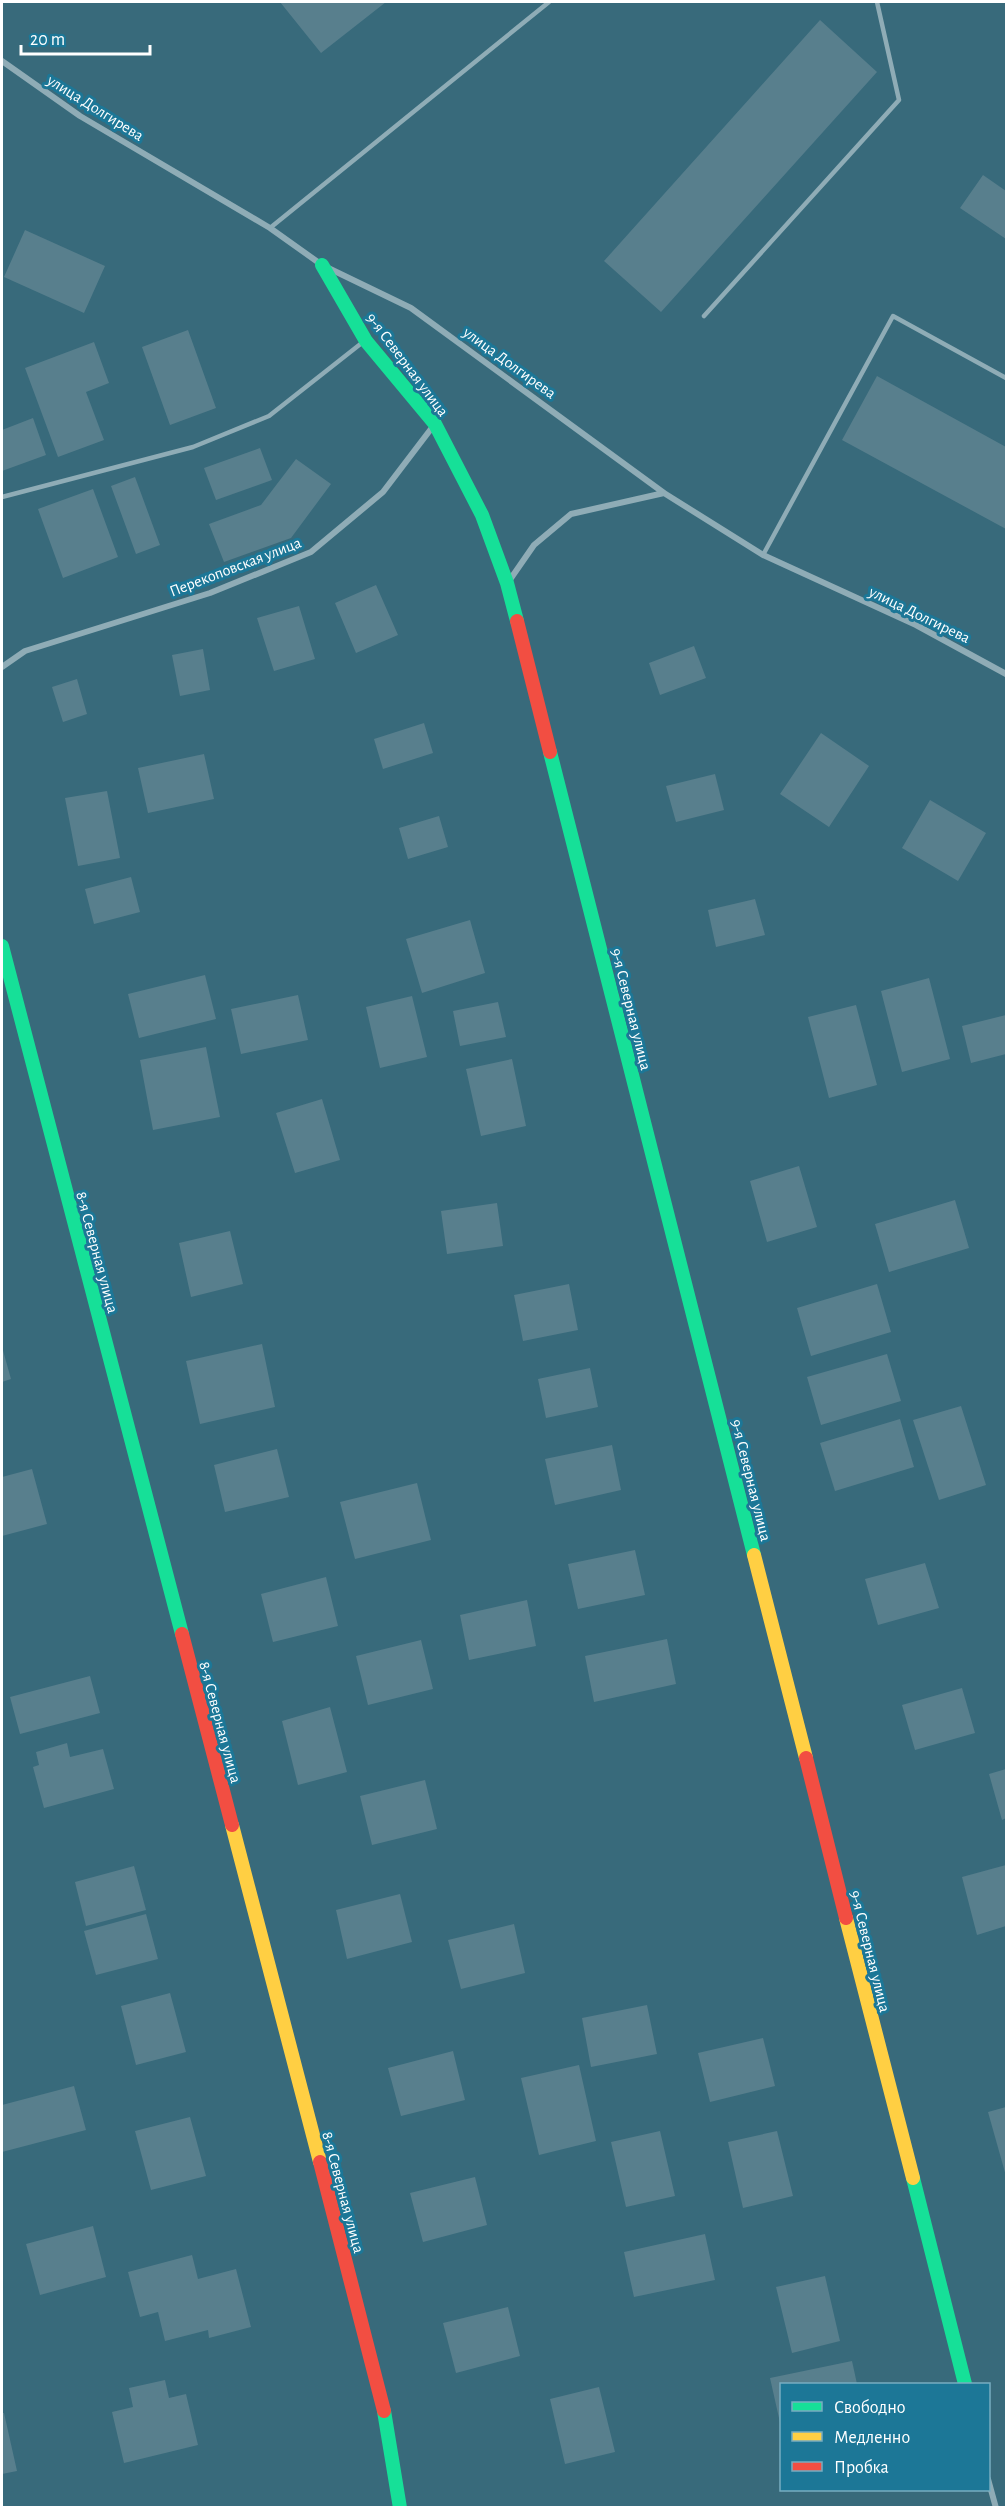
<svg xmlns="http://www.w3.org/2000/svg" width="1008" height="2509" viewBox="0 0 1008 2509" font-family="'Alegreya Sans',sans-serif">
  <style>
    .building { fill: #587f8d }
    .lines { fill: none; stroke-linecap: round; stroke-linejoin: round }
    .lane { stroke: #8facb6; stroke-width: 4.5 }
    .street { stroke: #8facb6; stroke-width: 6 }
    .fast { stroke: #16e098; stroke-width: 14 }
    .slow { stroke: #ffcf43; stroke-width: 14 }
    .jam { stroke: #f24e42; stroke-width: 14 }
    .labels { text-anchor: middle; stroke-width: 6; stroke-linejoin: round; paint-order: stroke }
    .street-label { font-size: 16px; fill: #fff; stroke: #1c7797 }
  </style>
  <rect width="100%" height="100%" fill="#386a7b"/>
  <path class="building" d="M280 2H386L321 53Z
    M820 20 877 72 661 312 604 261Z
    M983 175 1006 191V239L960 208Z
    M25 230 105 266 84 313 4 277Z
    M188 330 216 408 170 425 142 347Z
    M94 342 109 383 86 392 104 440 58 457 25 368Z
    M877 376 1006 447V529L842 440Z
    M33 418 46 455 2 471V430Z
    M260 448 272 480 216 500 204 468Z
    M296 459 331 484 291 538 224 562 209 524 261 505Z
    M135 477 160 545 136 554 111 486Z
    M93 489 118 557 63 578 38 509Z
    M376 585 398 635 356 653 335 603Z
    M299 606 315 659 274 671 257 618Z
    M694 646 706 678 660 695 649 663Z
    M203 649 210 690 180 696 172 655Z
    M77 679 87 714 63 722 52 687Z
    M424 723 433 753 383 769 374 739Z
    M821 733 869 766 829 827 780 794Z
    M204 754 214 799 148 813 138 768Z
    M715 774 724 810 676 822 666 786Z
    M107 791 120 858 78 866 65 798Z
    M930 800 986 833 958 881 902 848Z
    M439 816 448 847 408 859 399 828Z
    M131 877 140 912 94 924 85 889Z
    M755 899 765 935 716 947 708 910Z
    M470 920 485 973 422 993 406 939Z
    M205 975 216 1019 139 1038 128 994Z
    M929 978 950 1059 902 1072 881 991Z
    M298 995 308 1040 241 1054 231 1009Z
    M412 996 427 1057 380 1068 366 1007Z
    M498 1002 506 1037 460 1046 453 1011Z
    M856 1005 877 1085 829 1098 808 1017Z
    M1006 1015V1054L971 1063 962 1026Z
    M206 1047 220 1117 153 1130 140 1060Z
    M512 1059 526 1126 481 1136 466 1069Z
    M322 1099 340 1160 295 1173 276 1113Z
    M799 1166 817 1227 767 1242 750 1181Z
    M955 1200 969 1248 889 1272 875 1224Z
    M497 1203 503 1246 447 1254 441 1211Z
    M230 1231 243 1284 191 1297 179 1243Z
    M569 1284 578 1330 523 1341 514 1295Z
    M877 1284 891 1332 811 1356 797 1308Z
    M262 1344 275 1407 200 1424 186 1361Z
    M2 1347 11 1379 2 1382Z
    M887 1354 901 1401 821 1425 807 1377Z
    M590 1368 598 1407 546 1418 538 1379Z
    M961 1406 986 1485 939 1500 913 1420Z
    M900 1419 914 1467 835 1491 820 1443Z
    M612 1445 621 1490 555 1505 545 1459Z
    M277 1449 289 1497 225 1512 214 1465Z
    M32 1469 47 1524 2 1536V1477Z
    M417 1483 431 1540 355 1559 340 1502Z
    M635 1550 645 1595 578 1609 568 1564Z
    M925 1563 939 1608 878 1625 865 1579Z
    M326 1577 338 1626 273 1642 261 1594Z
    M527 1600 536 1646 469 1660 460 1615Z
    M667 1639 676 1684 594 1702 585 1656Z
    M421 1640 433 1689 368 1705 356 1656Z
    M90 1676 100 1713 20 1734 10 1697Z
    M962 1688 975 1733 915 1750 902 1705Z
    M330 1707 347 1772 298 1785 282 1721Z
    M67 1743 70 1757 103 1749 114 1789 44 1808 33 1767 39 1765 36 1752Z
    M1006 1769V1818L1002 1820 989 1774Z
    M425 1780 437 1829 372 1845 360 1796Z
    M1006 1865V1926L977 1935 962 1877Z
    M134 1866 146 1910 86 1926 75 1882Z
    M400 1894 412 1942 347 1959 336 1910Z
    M146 1914 158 1959 96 1975 84 1931Z
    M514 1924 525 1973 461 1989 448 1940Z
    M170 1993 186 2052 136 2065 121 2006Z
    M647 2005 657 2054 591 2067 582 2018Z
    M763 2038 775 2086 710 2102 698 2053Z
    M453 2051 465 2100 401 2116 388 2068Z
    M579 2065 596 2141 539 2155 521 2078Z
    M74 2086 86 2130 2 2152V2105Z
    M1006 2107V2176L988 2112Z
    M190 2117 206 2176 151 2190 135 2131Z
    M660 2131 675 2196 626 2207 611 2142Z
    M777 2131 793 2196 743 2208 728 2142Z
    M475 2177 487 2225 423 2242 410 2193Z
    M93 2226 106 2277 40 2295 26 2244Z
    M705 2234 715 2280 634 2297 624 2252Z
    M192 2255 198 2279 236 2269 251 2327 209 2338 208 2330 165 2341 158 2312 140 2317 128 2272Z
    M825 2276 840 2341 792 2353 776 2287Z
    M508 2307 520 2356 456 2373 443 2323Z
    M852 2361 857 2384H782L781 2427 770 2378Z
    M165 2380 169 2398 186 2394 198 2445 124 2463 112 2412 133 2407 129 2388Z
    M599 2387 615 2452 565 2464 550 2399Z
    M2 2413H4L17 2471 2 2474Z"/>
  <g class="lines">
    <path class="lane" d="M270 228 549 2
      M704 316 899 100 877 2
      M2 497 193 447 269 416 363 342
      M763 555 893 316 1006 378"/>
    <path class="street" d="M2 61 80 116 270 228 322 265 411 308 664 493 763 555 916 625 1006 674
      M509 581 534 545 571 514 664 493
      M2 667 25 651 210 593 311 552 383 492 434 425
      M988 2479 996 2508"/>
    <path class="fast" d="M322 265 366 341 435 424 482 515 507 583 517 621
      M550 752 754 1555
      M2 946 182 1634
      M913 2178 965 2384
      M384 2411 400 2508"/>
    <path class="slow" d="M754 1555 806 1758
      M232 1825 320 2162
      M846 1918 913 2178"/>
    <path class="jam" d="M517 621 550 752
      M182 1634 232 1825
      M806 1758 846 1918
      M320 2162 384 2411"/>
  </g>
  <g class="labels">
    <g class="street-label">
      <text transform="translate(96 107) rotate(32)" y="6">улица Долгирева</text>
      <text transform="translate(510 362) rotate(36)" y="6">улица Долгирева</text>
      <text transform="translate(408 364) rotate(53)" y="6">9-я Северная улица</text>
      <text transform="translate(235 566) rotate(-21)" y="6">Перекоповская улица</text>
      <text transform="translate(920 614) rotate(26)" y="6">улица Долгирева</text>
      <text transform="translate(632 1009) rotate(76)" y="6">9-я Северная улица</text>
      <text transform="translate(98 1252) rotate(75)" y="6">8-я Северная улица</text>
      <text transform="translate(752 1480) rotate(76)" y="6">9-я Северная улица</text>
      <text transform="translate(221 1722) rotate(75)" y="6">8-я Северная улица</text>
      <text transform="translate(871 1951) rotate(76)" y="6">9-я Северная улица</text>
      <text transform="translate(344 2192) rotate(75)" y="6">8-я Северная улица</text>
    </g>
  </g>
  <rect width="1008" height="2509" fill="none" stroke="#ffffff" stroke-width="6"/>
  <rect x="780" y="2383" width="210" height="108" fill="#1c7797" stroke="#77adc1" stroke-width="1.5"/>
  <rect x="792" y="2402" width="30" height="9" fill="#16e098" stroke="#77adc1" stroke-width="1.5"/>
  <text x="834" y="2413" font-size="18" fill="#ffffff">Свободно</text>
  <rect x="792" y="2432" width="30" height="9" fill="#ffcf43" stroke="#77adc1" stroke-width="1.5"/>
  <text x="834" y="2443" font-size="18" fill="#ffffff">Медленно</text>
  <rect x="792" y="2462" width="30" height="9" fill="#f24e42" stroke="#77adc1" stroke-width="1.5"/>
  <text x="834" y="2473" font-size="18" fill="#ffffff">Пробка</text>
  <path d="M21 45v9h129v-9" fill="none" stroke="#ffffff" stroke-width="3"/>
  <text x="30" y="45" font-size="18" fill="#ffffff" stroke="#1c7797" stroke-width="4.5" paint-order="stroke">20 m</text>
</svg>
